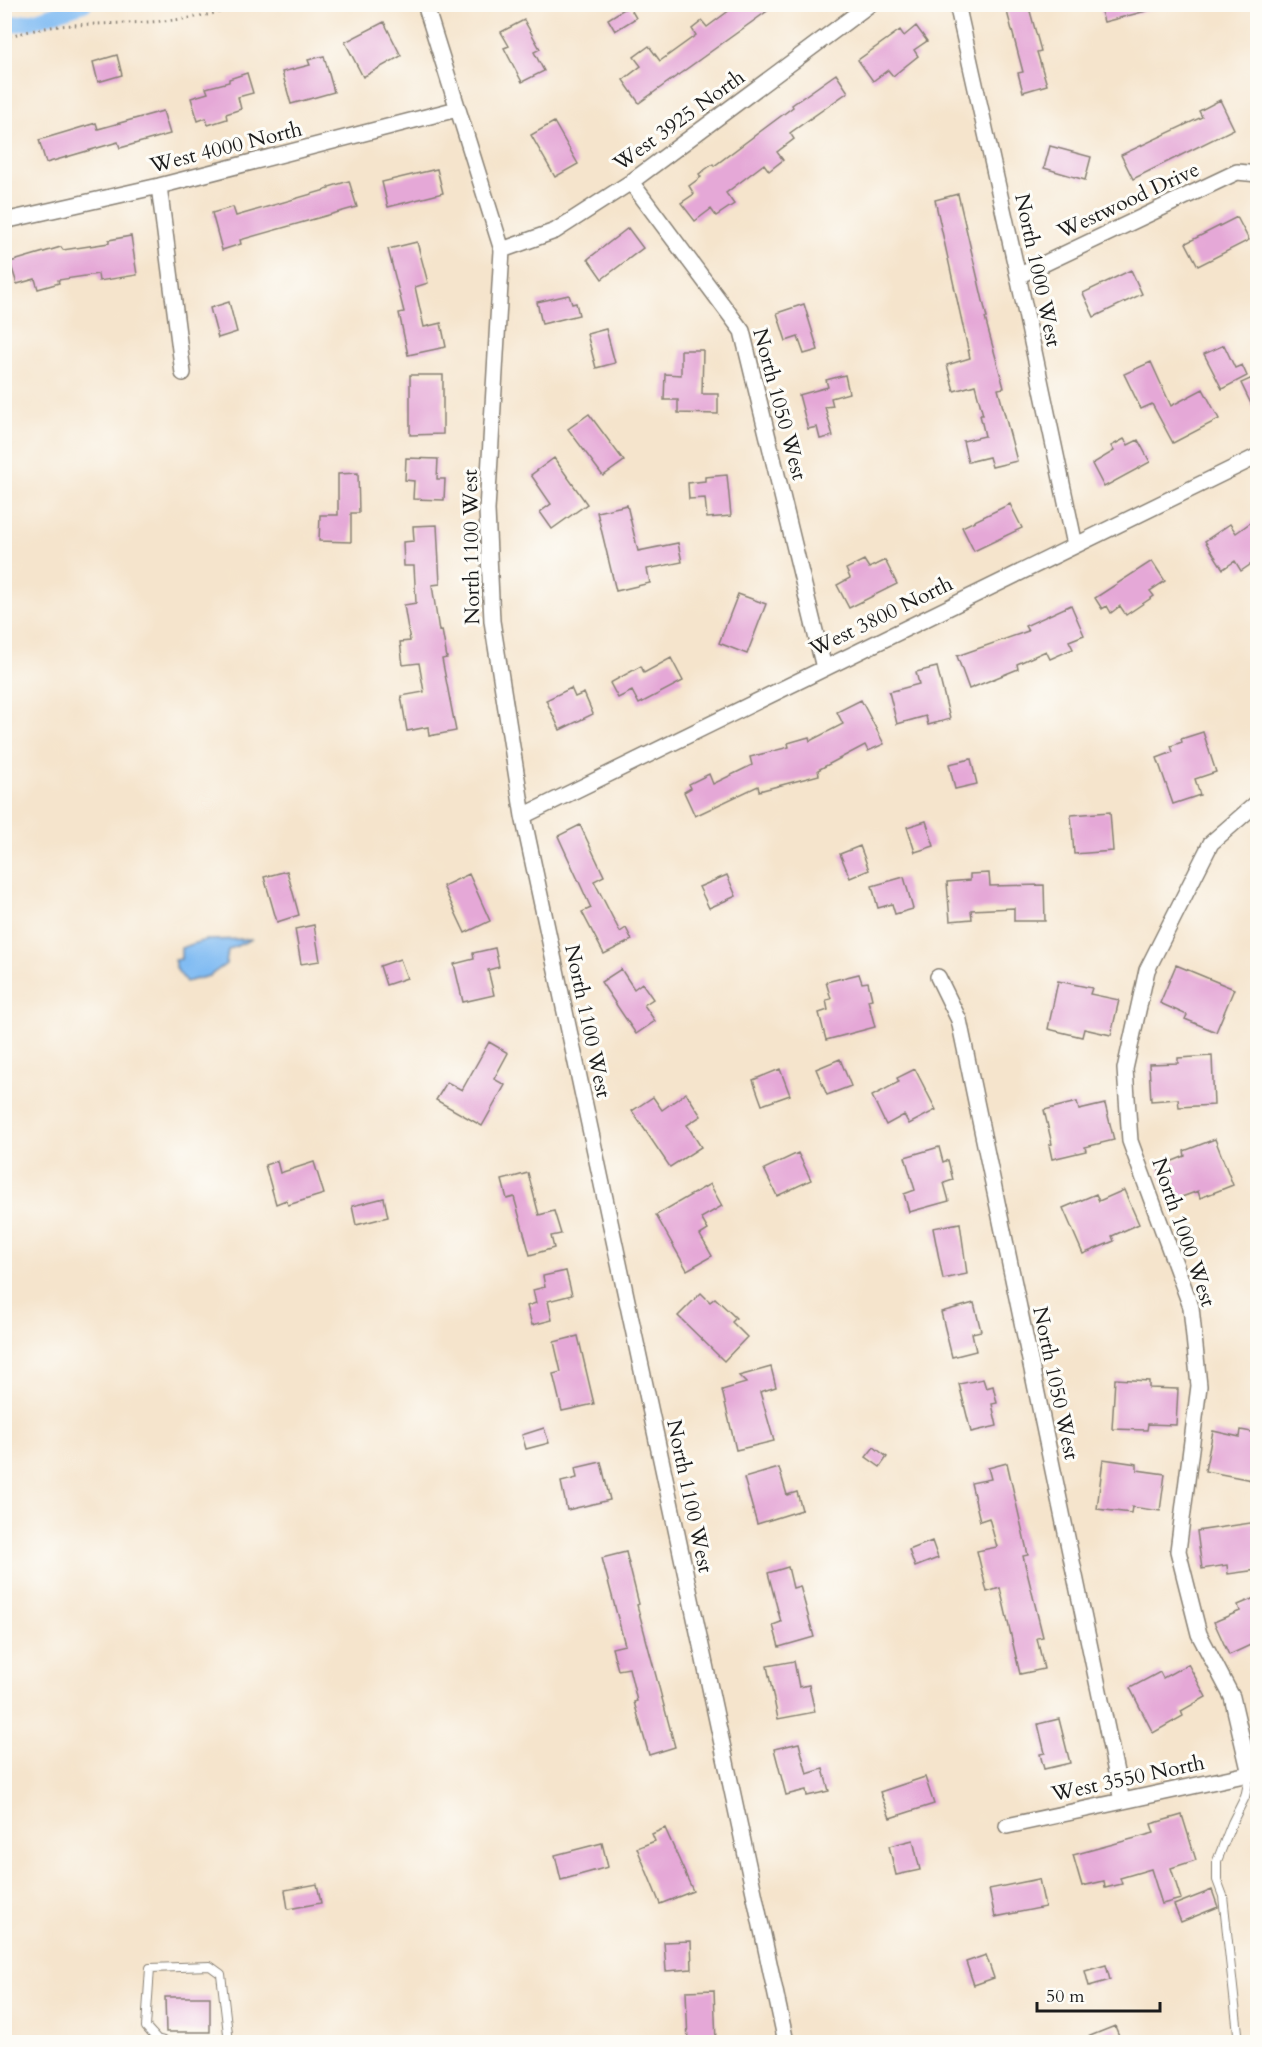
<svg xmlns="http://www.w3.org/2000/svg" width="1262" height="2047" viewBox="0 0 1262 2047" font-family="Cardo,serif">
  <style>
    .water { fill: #81bcf3; stroke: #4e6c88; stroke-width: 1.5 }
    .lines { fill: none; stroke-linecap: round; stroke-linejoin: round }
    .canal { stroke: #81bcf3; stroke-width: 16 }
    .building { fill: #e5a8d7 }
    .lane-casing { stroke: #888074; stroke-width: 10 }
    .street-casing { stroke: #888074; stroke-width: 18 }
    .path { stroke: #888074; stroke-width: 3; stroke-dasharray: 1.5 4.5; stroke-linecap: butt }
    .lane { stroke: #fff; stroke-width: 8 }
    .street { stroke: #fff; stroke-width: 15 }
    .labels { text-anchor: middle; stroke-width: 6; stroke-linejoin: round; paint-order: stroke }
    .street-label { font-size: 21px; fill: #1c1c1c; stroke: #fdfcf7 }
  </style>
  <rect width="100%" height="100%" fill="#fdfcf7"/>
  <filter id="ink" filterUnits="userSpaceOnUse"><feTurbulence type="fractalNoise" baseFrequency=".0167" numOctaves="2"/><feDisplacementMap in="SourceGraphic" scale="12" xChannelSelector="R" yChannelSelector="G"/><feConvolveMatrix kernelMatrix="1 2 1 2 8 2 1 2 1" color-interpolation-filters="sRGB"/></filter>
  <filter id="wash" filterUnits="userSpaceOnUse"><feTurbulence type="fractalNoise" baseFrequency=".008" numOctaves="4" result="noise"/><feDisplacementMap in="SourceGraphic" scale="24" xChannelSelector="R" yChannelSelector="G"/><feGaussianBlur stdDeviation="1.35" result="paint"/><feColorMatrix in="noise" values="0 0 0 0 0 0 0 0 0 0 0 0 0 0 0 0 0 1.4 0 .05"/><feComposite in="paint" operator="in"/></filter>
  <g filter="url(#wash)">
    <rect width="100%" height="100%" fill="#f5e4cc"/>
    <path class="water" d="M252 939 228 950 226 964 209 976 186 982 177 970 174 960 181 959V948L205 940Z"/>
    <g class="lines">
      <path class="canal" d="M4 26 33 21 84 4"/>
    </g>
    <g id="blocks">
      <path class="building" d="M738 4H777L639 103 623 80 641 66 634 57 649 46 660 61 696 35 692 29 702 21 707 27Z
        M1005 4H1028L1041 51 1037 52 1047 85 1023 92 1018 73 1023 72Z
        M1099 4H1153L1154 9 1104 22Z
        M629 6 636 18 615 31 608 19Z
        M524 20 540 49 534 52 544 71 522 82 504 48 509 46 501 32Z
        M384 22 401 56 363 77 345 42Z
        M916 26 927 41 914 50 918 56 893 76 888 70 873 81 858 60 900 30 904 36Z
        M117 55 122 75 98 82 93 62Z
        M324 56 334 92 291 104 282 72 310 65 308 60Z
        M247 73 253 93 238 97 241 109 226 114 227 119 208 125 206 118 198 121 191 98 208 93 206 88 229 82V79Z
        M836 74 848 92 790 133 794 139 777 152 783 160 769 171 764 164 726 193 734 204 716 216 711 209 695 221 681 203 694 194 689 186 701 177 699 174 713 164 714 166 793 107 792 105Z
        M1220 100 1234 129 1133 179 1121 155 1202 117 1199 111Z
        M163 111 170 134 120 148 118 142 46 163 39 140 96 123 98 129Z
        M554 122 578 164 555 177 531 135Z
        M1050 146 1091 157 1085 180 1044 168Z
        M437 169 443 193 388 207 382 182Z
        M349 181 357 207 240 240 241 244 222 250 212 213 233 207 236 216 329 189V187Z
        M958 194 987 318H985L1004 388 998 389 1017 461 992 467 989 457 968 462 963 441 985 436 980 415H983L975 385 954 391 947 365 970 358 935 200Z
        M1237 217 1249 240 1198 266 1186 243Z
        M628 228 643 248 602 279 588 259Z
        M131 236 137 275 99 281 98 274 58 280 59 283 38 289 35 279 17 284 10 262 61 247 63 250 109 243V240Z
        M417 242 428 283 415 287 424 327 441 323 446 347 408 355 399 313 404 312 388 249Z
        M1131 270 1142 294 1094 317 1083 293Z
        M569 295 572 304 576 303 579 315 542 324 537 302Z
        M229 302 237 332 218 338 210 308Z
        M804 304 818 350 804 354 798 337 786 341 777 313Z
        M606 329 615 363 596 368 587 334Z
        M1224 345 1235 368 1242 365 1247 376 1222 389 1204 354Z
        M681 350H703L702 394H718V414L678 413V400H664L665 374 681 375Z
        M1151 362 1171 406 1203 389 1219 419 1173 443 1152 404 1141 409 1124 374Z
        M410 375H443V434L410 435Z
        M845 375 849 393 831 398 833 406 825 407 833 436 820 439 817 427 808 429 799 395 828 387 826 380Z
        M1257 376V416L1241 383Z
        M589 414 624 461 603 476 568 429Z
        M1124 439 1128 445 1138 440 1150 462 1104 487 1092 464 1114 451 1111 446Z
        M406 458 438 459 437 479H445L444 500 413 499 414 481 405 480Z
        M554 458 587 504 552 529 540 512 551 504 531 475Z
        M358 473 359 513H351V542L319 541 320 515H338V474Z
        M727 475 731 516 707 518 705 498 689 499 688 483 705 481V477Z
        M1010 504 1022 528 974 551 962 527Z
        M627 505 638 551 678 543 682 562 647 569 650 583 616 591 597 512Z
        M1257 518V560L1241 571 1235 561 1223 569 1205 541 1230 524 1236 533Z
        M437 525 440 584 432 585 439 631 442 630 447 658 442 659 456 731 429 736 428 727 407 731 401 696 424 692 419 663 403 665 400 642 410 641 404 605 416 603 414 566H404L403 542 414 541 413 526Z
        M864 560 869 568 885 560 897 584 849 608 837 585 850 578 846 569Z
        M1152 561 1165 581 1150 591 1154 596 1126 615 1120 606 1111 613 1107 606 1102 609 1095 598Z
        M738 594 766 604 747 654 719 643Z
        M1071 605 1084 635 1069 641 1073 649 1050 659 1046 651 1017 664 1018 669 969 689 957 656 1028 631 1025 626Z
        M671 658 683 681 639 704 632 691 618 698 610 683 641 666 644 673Z
        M937 667 950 719 928 725 926 716 897 724 889 692 919 684 916 672Z
        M571 688 575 697 584 693 593 714 560 730 546 700Z
        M861 700 884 744 868 751 865 745 818 770 819 775 759 791 758 786 695 816 684 792 691 788 689 784 709 774 713 784 752 765 750 757 789 747 788 743 809 737 810 741 843 724 837 712Z
        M1203 732 1216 772 1195 779 1200 795 1173 804 1157 758 1173 752 1171 746 1182 742 1181 739Z
        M971 759 977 784 955 789 949 764Z
        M1110 812 1113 851 1074 854 1071 815Z
        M926 821 934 846 915 852 907 827Z
        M580 825 604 876 594 881 620 932 626 928 632 940 604 954 582 912 591 908 558 836Z
        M860 846 869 870 850 878 840 854Z
        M287 871 299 915 277 922 264 877Z
        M989 873 990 886 1044 885 1045 921H1014V908L971 910 972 919 950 921 947 882 970 880V874Z
        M469 874 490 921 465 933 443 886Z
        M727 875 736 896 709 908 699 887Z
        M904 877 913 909 895 914 892 904 878 908 872 886Z
        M314 925 320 961 301 964 295 929Z
        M495 948 499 967 488 970 494 995 463 1002 454 964 474 959 473 953Z
        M400 959 407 978 386 985 380 966Z
        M1176 965 1234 989 1216 1032 1185 1019 1187 1015 1160 1003Z
        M621 969 634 989 642 983 653 999 644 1005 655 1021 636 1034 601 982Z
        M859 974 862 983 868 982 872 999 868 1000 875 1027 826 1040 819 1013 828 1010 826 1000 831 999 826 982Z
        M1058 981 1092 988 1090 994 1119 1000 1111 1035 1084 1029 1082 1037 1048 1029Z
        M489 1042 508 1053 494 1079 505 1085 482 1126 436 1100 447 1082 462 1090Z
        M1212 1056 1214 1105 1179 1107 1178 1099 1151 1101 1149 1064 1178 1063V1058Z
        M840 1059 851 1086 827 1095 816 1069Z
        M780 1069 790 1095 762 1105 753 1080Z
        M915 1069 936 1110 909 1124 904 1115 886 1125 872 1096 899 1082 897 1078Z
        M686 1093 701 1116 687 1125 701 1147 670 1167 632 1111 653 1097 662 1110Z
        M1077 1102 1079 1110 1105 1104 1114 1140 1085 1147 1086 1151 1052 1159 1049 1145 1052 1144 1044 1110Z
        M1215 1139 1233 1185 1200 1198 1198 1191 1171 1201 1158 1167 1185 1156 1184 1151Z
        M939 1147 943 1162 948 1160 953 1180 944 1183 949 1201 909 1212 904 1194 915 1190 905 1157Z
        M798 1153 811 1180 777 1196 764 1169Z
        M277 1161 280 1173 314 1162 324 1194 288 1205 286 1200 276 1204 265 1165Z
        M528 1173 539 1215 554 1211 561 1234 551 1236 554 1248 530 1255 514 1197 507 1199 502 1180Z
        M710 1184 722 1206 701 1218 708 1230 700 1235 712 1256 687 1270 656 1215Z
        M1124 1190 1139 1224 1112 1236 1114 1241 1083 1254 1063 1208 1096 1194 1099 1201Z
        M384 1198 388 1217 356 1225 352 1206Z
        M960 1223 967 1274 943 1279 933 1228Z
        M566 1271 572 1295 548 1301 552 1320 532 1325 527 1306 536 1303 533 1290 545 1287 543 1276Z
        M701 1293 710 1302 715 1298 736 1318 732 1322 747 1337 724 1361 678 1316Z
        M974 1303 981 1331 972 1333 976 1351 952 1357 941 1312Z
        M578 1336 594 1404 562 1411 553 1374 561 1372 554 1342Z
        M771 1367 776 1387 760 1392 774 1441 736 1450 722 1390 746 1383 739 1376Z
        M983 1379 986 1388 993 1386 997 1403 992 1404 997 1426 971 1432 959 1384Z
        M1115 1379 1149 1381V1388L1178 1389 1176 1425 1148 1424 1147 1430 1112 1429Z
        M544 1428 549 1443 526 1449 522 1435Z
        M1241 1430 1257 1433V1481L1205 1471 1213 1431 1240 1437Z
        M874 1447 887 1457 880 1467 866 1457Z
        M1103 1459 1137 1464V1470L1165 1474 1160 1511 1132 1507 1131 1513 1097 1509Z
        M601 1462 610 1500 567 1510 561 1482 577 1478 575 1468Z
        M1007 1463 1028 1555 1023 1556 1043 1637 1037 1638 1044 1669 1020 1674 1000 1588 987 1592 977 1551 997 1547 989 1518 980 1521 971 1483 991 1479 988 1468Z
        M779 1468 787 1495 797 1492 802 1510 757 1524 744 1478Z
        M1257 1522V1570L1228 1574 1227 1565 1202 1569 1197 1531Z
        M932 1541 938 1558 915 1567 909 1550Z
        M626 1552 639 1604 637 1605 675 1747 649 1755 634 1702 637 1701 629 1668 618 1670 612 1648 625 1645 602 1558Z
        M788 1567 793 1588 800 1586 814 1637 779 1647 773 1625 781 1622 768 1573Z
        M1257 1597V1642L1229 1655 1214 1622 1240 1611 1238 1605Z
        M794 1661 799 1687 809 1685 815 1712 778 1719 767 1666Z
        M1188 1664 1206 1697 1181 1711 1183 1716 1153 1733 1130 1688 1160 1672 1163 1678Z
        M1059 1719 1070 1763 1044 1769 1040 1754 1045 1753 1038 1724Z
        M799 1743 807 1774 823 1769 829 1791 807 1796 806 1790 786 1795 774 1749Z
        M925 1777 934 1804 890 1818 880 1792Z
        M1182 1815 1196 1860 1171 1868 1181 1899 1162 1904 1151 1869 1120 1878 1122 1884 1105 1888 1104 1881 1082 1886 1073 1855 1154 1833 1151 1824Z
        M665 1828 693 1891 660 1904 637 1848 655 1841 652 1834Z
        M913 1840 920 1870 896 1875 889 1846Z
        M602 1843 608 1867 561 1880 555 1855Z
        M1039 1879 1045 1907 995 1917 989 1889Z
        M317 1884 321 1903 288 1909 285 1890Z
        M1212 1890 1218 1907 1181 1922 1174 1905Z
        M691 1941 692 1969 666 1971 664 1942Z
        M986 1955 994 1978 974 1985 966 1962Z
        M1106 1965 1110 1980 1089 1986 1085 1971Z
        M714 1990 716 2043H688L686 1991Z
        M165 1997H210V2032H166Z
        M1115 2026 1122 2043H1076L1075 2042Z"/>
    </g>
  </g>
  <g filter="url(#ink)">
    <use href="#blocks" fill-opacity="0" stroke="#888074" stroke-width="1.5"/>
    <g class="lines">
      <g class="lane-casing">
        <path id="lane" d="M167 2042 157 2039 146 2027 150 1968 210 1966 221 1974 229 2042
          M179 2042 229 2039
          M1239 2042 1223 1896 1217 1880V1861L1232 1823 1245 1797 1250 1774"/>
      </g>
      <g class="street-casing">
        <path id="street" d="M425 4 502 250 487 510 492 621 523 816 786 2042
          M957 4 1018 276 1075 545
          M631 182 742 331 824 668
          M159 186 183 373
          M4 221 159 186 457 109
          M502 250 555 231 631 182 870 4
          M1018 276 1237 172 1258 174
          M523 816 1258 456
          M938 977 959 1020 1122 1801
          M1250 1774 1232 1697 1199 1634 1178 1551 1199 1386 1191 1307 1130 1141 1125 1069 1147 970 1211 843 1258 802
          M1007 1826 1258 1772"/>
      </g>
      <path class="path" d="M4 37C22 33 41 28 59 26 121 21 185 27 244 4"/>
      <use href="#lane" class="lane"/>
      <use href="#street" class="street"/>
    </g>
  </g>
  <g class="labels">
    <g class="street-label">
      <text transform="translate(679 120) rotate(-36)" y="7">West 3925 North</text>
      <text transform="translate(226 147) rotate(-14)" y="7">West 4000 North</text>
      <text transform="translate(1128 200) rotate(-25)" y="7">Westwood Drive</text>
      <text transform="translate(1038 270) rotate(78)" y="7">North 1000 West</text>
      <text transform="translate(780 404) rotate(75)" y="7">North 1050 West</text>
      <text transform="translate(471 547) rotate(-91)" y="7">North 1100 West</text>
      <text transform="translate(881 616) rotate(-26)" y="7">West 3800 North</text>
      <text transform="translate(588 1021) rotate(78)" y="7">North 1100 West</text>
      <text transform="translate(1184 1232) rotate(71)" y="7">North 1000 West</text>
      <text transform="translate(1056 1383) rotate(78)" y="7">North 1050 West</text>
      <text transform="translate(690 1496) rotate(78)" y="7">North 1100 West</text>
      <text transform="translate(1128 1778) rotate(-12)" y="7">West 3550 North</text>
    </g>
  </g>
  <rect width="1262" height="2047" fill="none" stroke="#fdfcf7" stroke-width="24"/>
  <path d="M1037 2002v9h123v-9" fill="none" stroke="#1c1c1c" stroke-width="3"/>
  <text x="1046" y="2002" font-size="18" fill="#1c1c1c" stroke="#fdfcf7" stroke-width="4.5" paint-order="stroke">50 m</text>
</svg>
